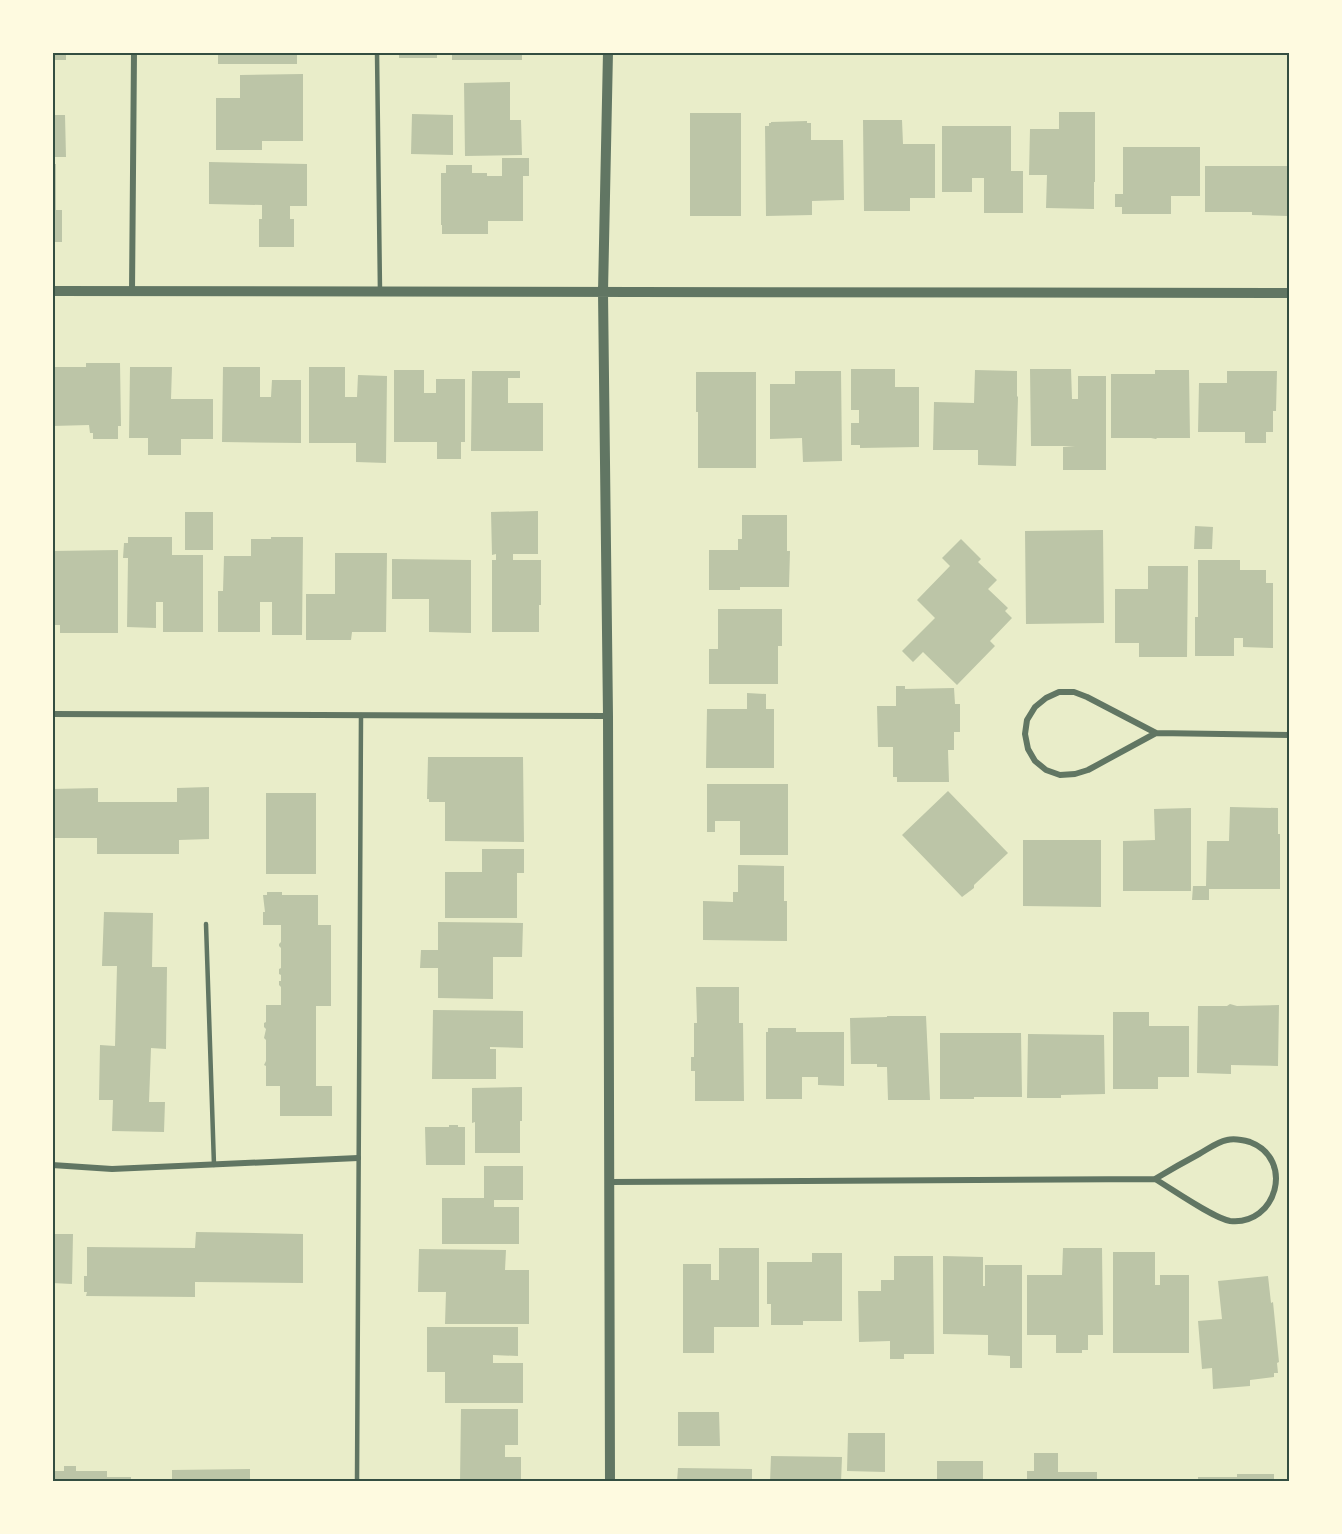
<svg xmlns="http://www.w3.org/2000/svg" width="1342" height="1534" viewBox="0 0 1342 1534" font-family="Raleway,sans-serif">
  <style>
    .building { fill: #bcc5a7 }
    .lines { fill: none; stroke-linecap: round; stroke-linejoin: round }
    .service { stroke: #617663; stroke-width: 4.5 }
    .minor { stroke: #617663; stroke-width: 6 }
    .tertiary { stroke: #617663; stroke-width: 10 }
    .neatline { fill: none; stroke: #344e41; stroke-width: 2 }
  </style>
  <rect width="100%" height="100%" fill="#e9edc9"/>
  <path class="building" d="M52 52H66V60H52Z
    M218 52H297V64H218Z
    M399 52H437V58H399Z
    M452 52H522V60H452Z
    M303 74V141H262V150H216V98H240V75Z
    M510 82V120H521L522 155 465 156 464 83Z
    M1059 112H1095V182H1094V209L1046 208 1047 175H1029L1030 129H1059Z
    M690 113H741V216H690Z
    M412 114 453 115V155L411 154Z
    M52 115H65L66 157H52Z
    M863 120H902L903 144H935V198H910V211H864Z
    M807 121V123H811V140H843L844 200 812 201V215L766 216 765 126H769V123H771V122Z
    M942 126H1011V171H1023V213H984V178H972V192H942Z
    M1123 147H1200V196H1171V214H1122V207H1115V194H1123Z
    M502 158H529V176H523V221H488V234H442V225H441V173H446V165H472V173H487V176H502Z
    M209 162 307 164V206H290V219H294V247H259V219H262V205L209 204Z
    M52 164H56V210H62V242H52Z
    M1205 166H1289L1288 216 1252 215V212H1205Z
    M86 363H120L121 426H118V439H93V433H90L89 425 52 426V367H86Z
    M130 367H172L171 399H213V439H181V455H148V438H129Z
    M223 367H260V397H271L272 380H301V443L222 442Z
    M309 367H345V397H357L358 375 387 376 386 463 356 462V443H309Z
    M851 369H895V387H919V447L860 448V445H851V423H859V410H851Z
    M1030 369H1071L1072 399H1078V376H1106V470H1063V447L1075 446H1031Z
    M394 370H424V393H436V379H465V442H461V459H437V442H394Z
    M975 370 1017 371V396L1018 397 1016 466 978 465V450H933L934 402 974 403Z
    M1155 370H1189L1190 438H1157L1156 439 1151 438H1111V374H1155Z
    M472 371H520V378H508V403H543V451H471Z
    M795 371H841L842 461 803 462 802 438 770 439V384H795Z
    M1227 371H1277L1276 411H1273V432H1266V443H1245V432H1198L1199 383H1227Z
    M696 372H756V468H698V412H696Z
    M538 511V554H513V560H541V605H539V632H492V560H496V554L492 555 491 512Z
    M185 512H213V550H185Z
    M742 515H787V551H790L789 587H740V590H709V550H738V539H742Z
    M1195 526 1213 527 1212 549H1194Z
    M1103 530 1104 623 1026 624 1025 531Z
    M128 537H172V555H203V632H163V602H156V628L127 627 128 558H123L124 543H128Z
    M271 537H303L302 635H272V602H260V632H218V591H223L224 556H251V539H271Z
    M961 539 981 559 978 562 997 580 988 589 1008 608 1005 611 1012 618 990 641 995 646 957 685 923 652 913 662 902 651 935 618 917 600 950 566 942 558Z
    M118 550V633H60V625H52V551Z
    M335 553H387L386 632H352L351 640H306V594H335Z
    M392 559 471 560V633L429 632V599H392Z
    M1198 560H1240V570H1266V583H1273V648L1243 647V638H1234V656H1195V617H1198Z
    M1148 566H1188L1187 657H1139V643H1115V589H1148Z
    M718 609H782V646H778V684H709V649H718Z
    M896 686H905V689L954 688 955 704H960V732H954V750H948L949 782H897V777H893V747H878L877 706H896Z
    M747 693 766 694V709H774V768H706L707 709H747Z
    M428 757H523L524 842 445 841V802H429V799H427Z
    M707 784H788V855H740V821H715V832H707Z
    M209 787V839L179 840V854H97V838H52V789L98 788V802H177V788Z
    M948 791 1008 853 974 885V888L962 897 902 835Z
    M266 793H316V874H266Z
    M1230 807 1278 808V834H1280V889H1209V900H1192L1193 886H1206L1207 841H1229Z
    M1191 808V891H1123V841L1155 840 1154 809Z
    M1023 840H1101V907L1023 906Z
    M482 849H524V873H517V918H445V872H482Z
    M738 865 784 866V901H787V941L703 940V901L733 902V892H738Z
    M267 892H282V895H318V925H331V1006H316V1086H332V1116H280V1086H266V1066L264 1065 266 1061V1040L264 1038 266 1029 264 1027V1023L266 1022V1005H281V987L279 985V981H281V975L279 974V969L281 968V948L279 946V944L281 942V925H263V912H265L263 895H267Z
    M104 912 153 913 152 967H167L166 1049 151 1048 149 1102H165L164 1132 112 1131 113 1100H99L100 1045 115 1046 117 966H102Z
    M438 922 523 923 522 957H493V999L438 998V968H420L421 950H438Z
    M696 987H739V1023H743L744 1101H695V1071H691V1057H694V1023H697Z
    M1230 1004 1237 1006 1279 1005 1278 1066 1231 1065V1074L1197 1073 1198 1006H1227Z
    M433 1010 523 1011V1048L490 1047V1049H496V1079H432Z
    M1113 1012H1149V1026H1189V1077H1158V1089H1113Z
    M887 1016H926L930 1100H888L887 1067H877V1064H851L850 1018 887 1017Z
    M768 1028H796V1032H844V1086L818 1085V1077H802V1099H766V1032H768Z
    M940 1033H1021L1022 1097H974V1099H940Z
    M1028 1034 1104 1035 1105 1094 1061 1095V1098H1027Z
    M522 1087V1121H520V1153H475V1122L472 1123V1088Z
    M449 1125H458V1127H465V1165H426L425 1127H449Z
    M484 1166H523V1200H494V1207H519V1244H442V1198H484Z
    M196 1232 303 1234V1283L195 1282V1297L86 1296 87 1292H84V1276H87V1247L195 1248Z
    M52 1234H73L72 1284 52 1283Z
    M719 1248H759V1327H714V1353H683V1264H711V1280H719Z
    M1063 1248H1102L1103 1335H1088V1350H1082V1353H1056V1335H1027V1275H1062Z
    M419 1249 506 1250 505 1270H529V1324H445L446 1292H418Z
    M1113 1252H1155V1285H1160V1275H1189V1353H1113Z
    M812 1253H842V1321H803V1325H771V1304H767V1262H812Z
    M894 1256H933L934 1354H904V1359H890V1341L859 1342 858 1291H881V1280H894Z
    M943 1256 983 1257V1286H985V1265H1022V1368H1010V1356L988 1355V1335L943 1334Z
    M1268 1276 1271 1303 1273 1302 1279 1362 1277 1363 1278 1373H1274V1377L1250 1380V1386L1213 1389 1212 1368 1202 1369 1198 1321 1222 1319 1218 1281Z
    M427 1327H518V1356L493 1355V1363H523V1403H445V1372H427Z
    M461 1409H518V1445H505V1457H521V1482H460Z
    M678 1412H719L720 1446H678Z
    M848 1433H885V1472L847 1471Z
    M1034 1453H1058V1472H1097V1482H1027V1471H1034Z
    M771 1456 842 1457 841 1482H770Z
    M937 1461H983V1482H937Z
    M64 1466H76V1471H107V1477H131V1482H52V1471H64Z
    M678 1468 752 1469V1482H677Z
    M250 1469V1482H172V1470Z
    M1237 1474H1274V1482H1198V1477H1237Z"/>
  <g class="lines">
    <path class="service" d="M377 52 380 292
      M206 924 214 1165
      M357 1482 361 715"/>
    <path class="minor" d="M132 292 134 52
      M52 714 608 716
      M1156 733 1088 770 1075 774 1060 775 1046 770 1035 761 1028 749 1025 734 1027 720 1035 707 1046 698 1059 692H1074L1087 697 1156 733 1290 735
      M52 1165 112 1169 358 1158
      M610 1182 1155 1179C1170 1170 1184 1162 1199 1154 1208 1149 1217 1142 1227 1140 1235 1138 1243 1140 1250 1142 1295 1159 1277 1226 1230 1221 1213 1218 1172 1189 1155 1179"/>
    <path class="tertiary" d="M608 52 603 292 608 716 610 1482
      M52 291 1290 293"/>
  </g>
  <rect width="1342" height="1534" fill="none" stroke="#fefae0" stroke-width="108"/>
  <rect x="54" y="54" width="1234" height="1426" class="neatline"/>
</svg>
